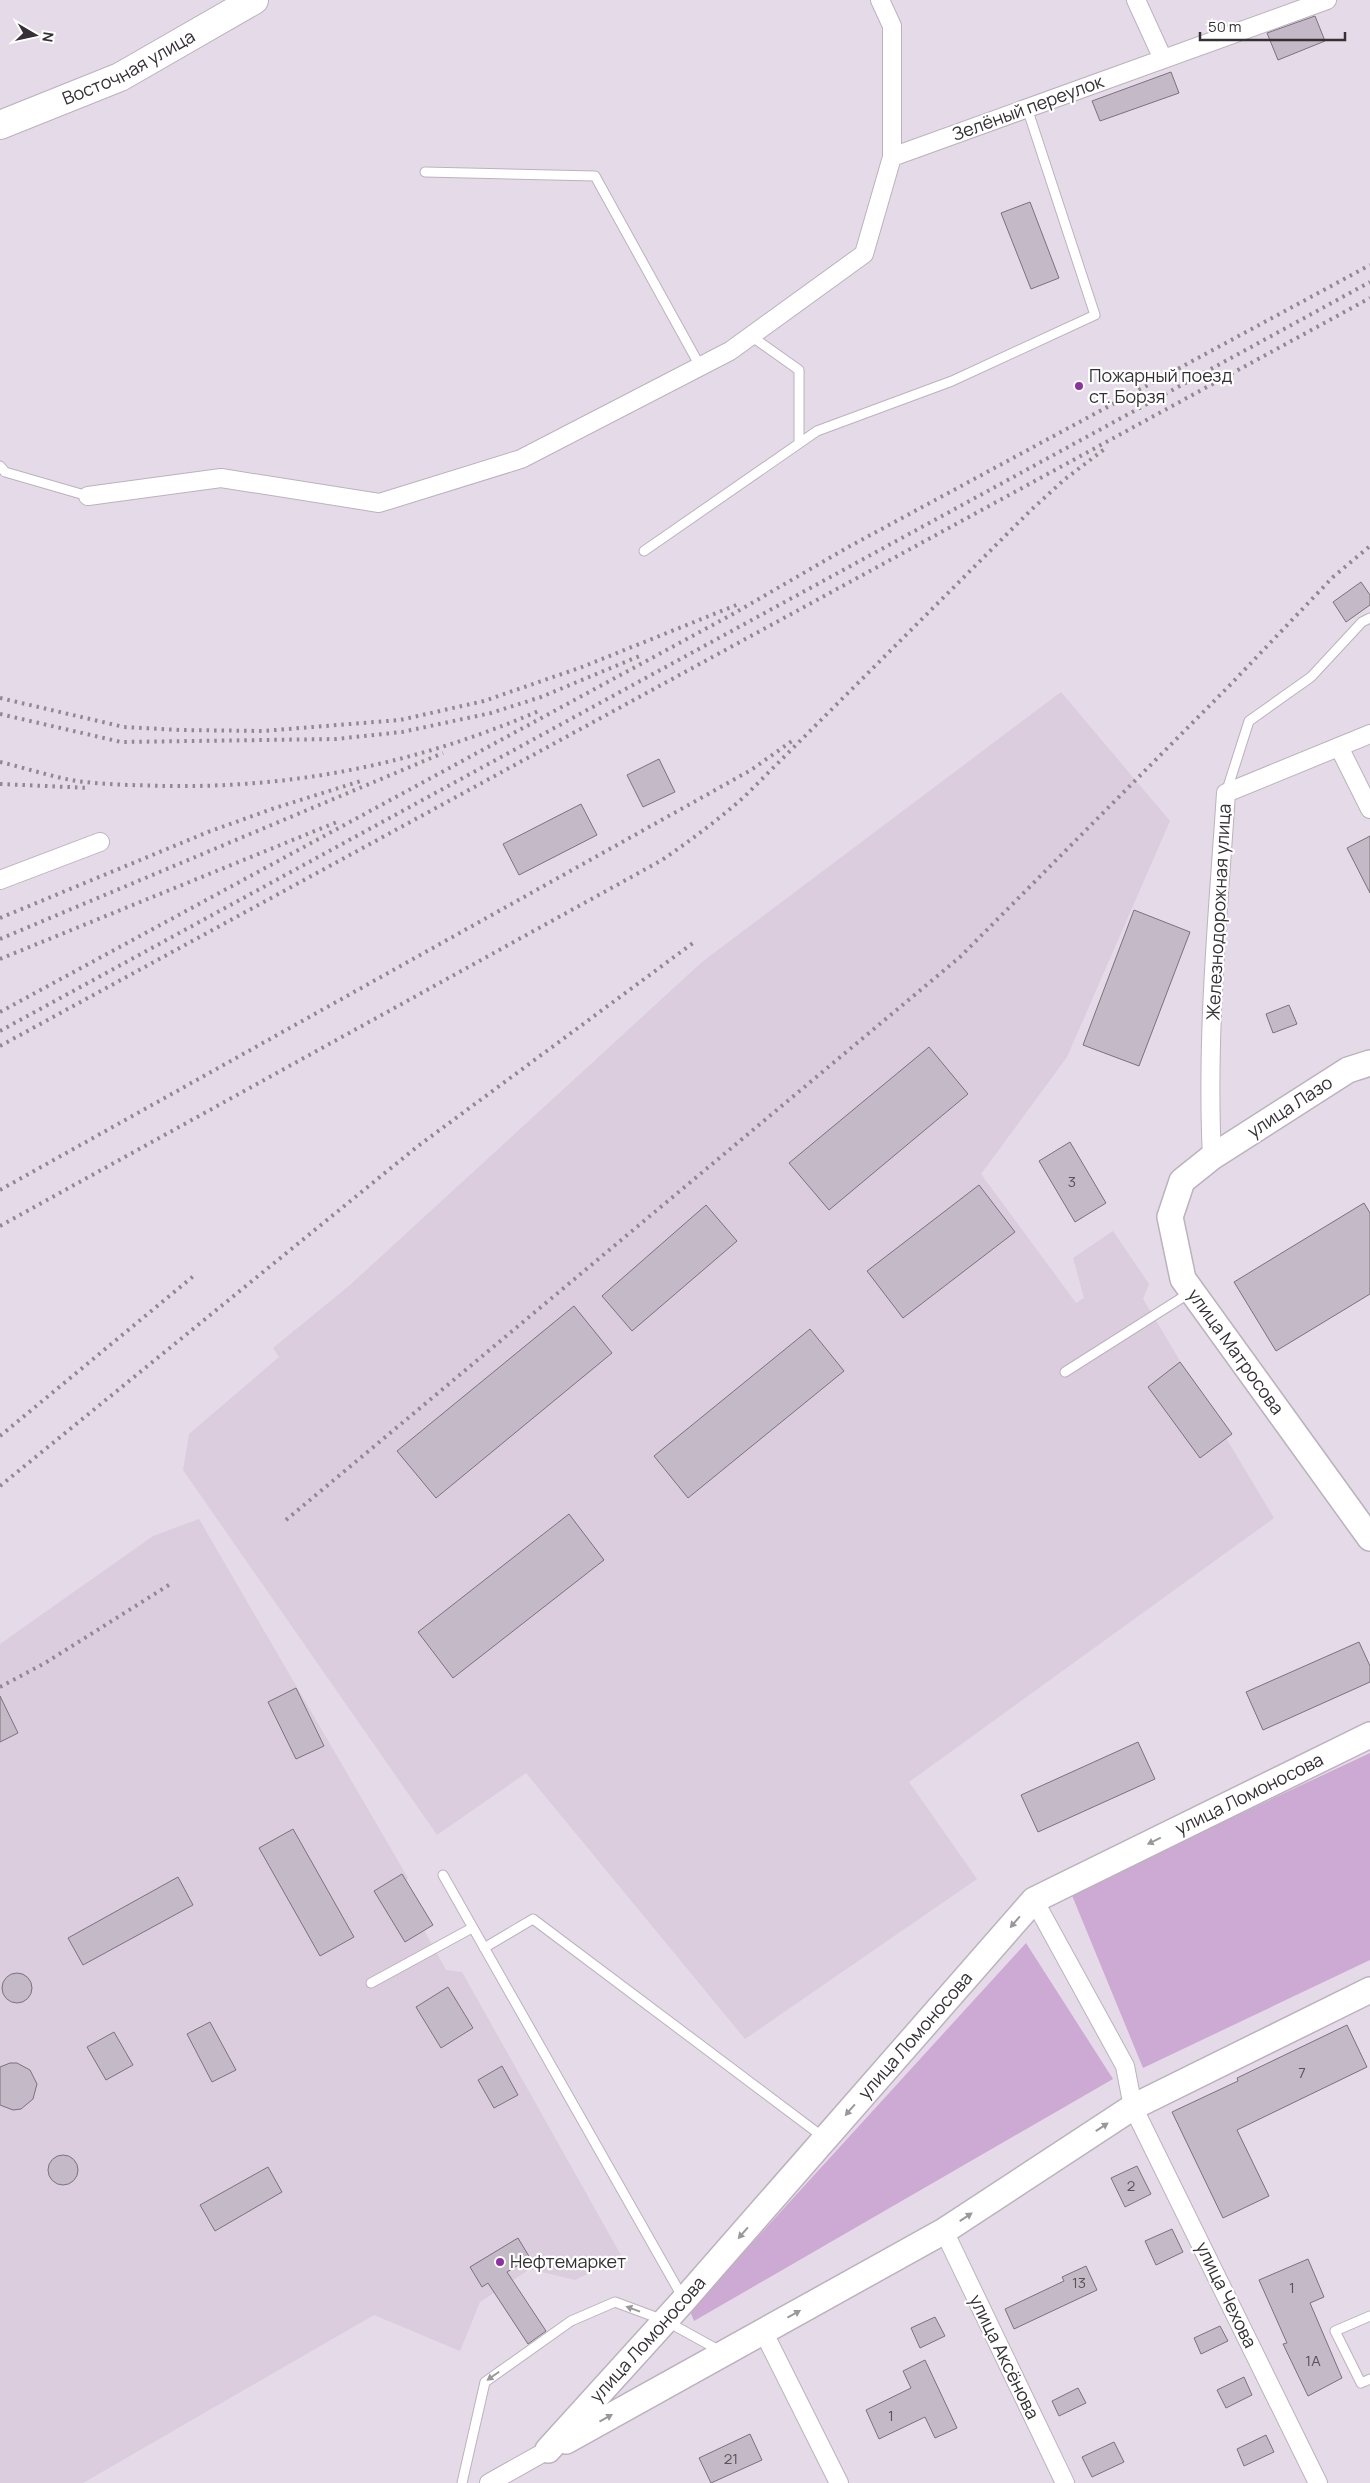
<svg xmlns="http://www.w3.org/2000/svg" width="1370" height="2483" viewBox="0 0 1370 2483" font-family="Manrope,sans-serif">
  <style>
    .built { fill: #dbccde }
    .green { fill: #cdaad3 }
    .building { fill: #c4b9c6; stroke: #7b727d }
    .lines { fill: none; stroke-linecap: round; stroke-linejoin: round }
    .lane-casing { stroke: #bcb2be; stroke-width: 11 }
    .street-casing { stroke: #bcb2be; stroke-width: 20 }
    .secondary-casing { stroke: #bcb2be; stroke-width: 28 }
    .primary-casing { stroke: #bcb2be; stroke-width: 30 }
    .lane { stroke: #fff; stroke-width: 9 }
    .street { stroke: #fff; stroke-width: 18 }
    .secondary { stroke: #fff; stroke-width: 25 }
    .primary { stroke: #fff; stroke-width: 28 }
    .rail { stroke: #918992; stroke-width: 4; stroke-dasharray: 2.5 5; stroke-linecap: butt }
    .oneway { fill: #9a989a }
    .poi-dot { fill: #8d329e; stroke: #fff; stroke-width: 2 }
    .labels { text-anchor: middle; stroke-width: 4.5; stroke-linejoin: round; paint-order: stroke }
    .number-label { font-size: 15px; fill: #585259 }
    .street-label { font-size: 18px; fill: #343035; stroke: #fff }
    .poi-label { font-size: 18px; fill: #343035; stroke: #fff; text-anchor: start }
  </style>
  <rect width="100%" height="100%" fill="#e5dae7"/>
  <path class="built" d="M1061 692 1170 821 1067 1057 981 1174 1076 1303 1084 1298 1073 1258 1113 1231 1149 1284 1143 1299 1274 1518 909 1782 977 1879 745 2039 526 1773 437 1835 183 1470 189 1434 279 1357 273 1348 350 1285 702 962Z
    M199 1519 408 1878 400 1887 446 1970 462 1972 622 2257 575 2280 530 2269 480 2302 460 2351 374 2315 83 2483H0V1644L153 1536Z"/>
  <path class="green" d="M1370 1753V1960L1143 2068 1071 1893Z
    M1026 1943 1113 2079 694 2321 690 2311Z"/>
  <path class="building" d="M1315 16 1325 41 1278 60 1267 33Z
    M1171 72 1179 93 1100 121 1092 101Z
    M1030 202 1059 278 1031 289 1001 213Z
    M1361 582 1370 595V605L1346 622 1333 602Z
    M659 759 675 792 643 807 627 775Z
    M581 804 597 835 519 875 503 844Z
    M1370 836V893L1347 848Z
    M1134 910 1190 932 1139 1066 1083 1045Z
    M1289 1005 1297 1024 1273 1033 1266 1014Z
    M929 1047 968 1094 829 1210 789 1163Z
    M1070 1142 1106 1203 1075 1222 1039 1161Z
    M979 1185 1015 1232 903 1318 867 1271Z
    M1364 1203 1370 1213V1294L1276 1351 1234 1282Z
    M706 1205 737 1241 632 1331 602 1296Z
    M574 1306 612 1353 436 1498 397 1451Z
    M810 1329 844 1371 688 1498 654 1456Z
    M1180 1362 1232 1434 1200 1458 1148 1387Z
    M569 1514 604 1560 453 1678 418 1632Z
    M1359 1642 1370 1666V1682L1263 1730 1246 1692Z
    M296 1688 324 1746 296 1759 268 1702Z
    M0 1696 18 1733 0 1742Z
    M1138 1742 1155 1779 1038 1832 1021 1795Z
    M293 1829 354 1937 320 1956 259 1848Z
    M402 1874 433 1925 405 1942 374 1891Z
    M178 1877 193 1905 83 1965 68 1938Z
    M2 1988a15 15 0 1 1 30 0a15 15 0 1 1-30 0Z
    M448 1987 473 2028 441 2048 416 2007Z
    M210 2022 236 2070 212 2082 187 2034Z
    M1347 2025 1367 2067 1237 2130 1269 2196 1223 2218 1172 2112 1238 2081 1237 2078Z
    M114 2032 133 2065 106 2080 87 2047Z
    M10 2063H17L30 2070 37 2084 33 2099 21 2109 13 2110 0 2105V2067Z
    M502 2066 518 2095 494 2108 478 2080Z
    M48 2170a15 15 0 1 1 30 0a15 15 0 1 1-30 0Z
    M1137 2166 1151 2194 1125 2207 1111 2178Z
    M268 2167 282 2192 215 2231 200 2205Z
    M1172 2229 1183 2252 1156 2265 1145 2241Z
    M518 2238 530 2258 507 2272 546 2331 528 2344 488 2283 482 2287 470 2267Z
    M1308 2259 1324 2297 1310 2303 1342 2378 1308 2396 1283 2344 1287 2343 1259 2280Z
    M1086 2266 1097 2290 1014 2329 1005 2309 1064 2281 1062 2277Z
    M935 2317 945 2336 920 2348 911 2328Z
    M1220 2326 1228 2341 1201 2354 1194 2338Z
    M925 2360 957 2428 935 2438 925 2417 879 2439 866 2410 911 2388 903 2371Z
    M1244 2377 1252 2395 1226 2408 1217 2390Z
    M1078 2388 1086 2403 1059 2416 1052 2401Z
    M750 2434 762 2460 711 2483 699 2458Z
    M1266 2435 1274 2452 1244 2466 1237 2449Z
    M1114 2442 1124 2462 1092 2477 1082 2457Z"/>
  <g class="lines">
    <g class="lane-casing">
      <path id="lane" d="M425 172 595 176 700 366
        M751 336 799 370V443
        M0 466 5 472 88 496
        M644 551 817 431 952 381 1095 315 1027 108
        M1226 793 1249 721 1311 677 1362 622 1370 618
        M1065 1372 1191 1292
        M443 1875 683 2298
        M484 1948 533 1919 823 2137
        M371 1983 472 1928
        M1370 2316 1335 2331 1361 2383 1370 2379
        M462 2483 485 2382 571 2321 615 2302 666 2321 722 2352"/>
    </g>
    <g class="street-casing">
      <path id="street" d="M1136 0 1163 59
        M892 157 1327 0
        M88 496 221 478 379 503 521 459 730 351 864 254 892 157V26L880 0
        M1339 747 1370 809
        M0 880 100 842
        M1212 1157C1206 1036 1218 914 1226 793L1370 734
        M1034 1900 1125 2066 1133 2107 1318 2483
        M944 2231 1065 2483
        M763 2331 839 2483
        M489 2483 548 2450"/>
    </g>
    <g class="secondary-casing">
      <g id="secondary">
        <path id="s1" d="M1370 1063 1348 1070 1212 1157 1182 1181 1170 1217 1183 1279 1370 1538"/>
        <path d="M566 2441 944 2231 1133 2107 1370 1990"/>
        <path id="s2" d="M548 2450 684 2300 1034 1900 1370 1735"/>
      </g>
    </g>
    <g class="primary-casing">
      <g id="primary">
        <path id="s3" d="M0 125 120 77 254 0"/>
      </g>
    </g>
    <use href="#lane" class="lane"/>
    <use href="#street" class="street"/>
    <use href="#secondary" class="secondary"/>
    <use href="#primary" class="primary"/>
    <path class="rail" d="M0 698 124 727 180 730 263 731 400 720 484 701 582 667 739 604
      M0 714 121 742 336 739 402 732 491 713 541 697 642 655
      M0 762C26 768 52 777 77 781 106 785 136 785 165 786 298 788 419 763 541 710
      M0 784 90 788
      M0 918 208 832 272 809 361 781
      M0 939 443 753
      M0 959 337 822
      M0 1012 731 615 852 545 1370 265
      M0 1031 1370 282
      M0 1046 1370 298
      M0 1190 751 770 792 741
      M0 1226 662 860C691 840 718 820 744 797L1031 510 1065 479 1106 448
      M0 1436 196 1274
      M0 1486 418 1146 693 943
      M286 1520 960 957 1230 685 1333 577 1370 546
      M0 1687 45 1663 172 1583"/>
  </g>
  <defs><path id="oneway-solid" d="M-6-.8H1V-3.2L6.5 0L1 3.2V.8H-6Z" transform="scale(1.25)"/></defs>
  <g class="oneway">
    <use href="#oneway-solid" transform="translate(1154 1841) rotate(154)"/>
    <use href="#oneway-solid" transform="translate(1015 1922) rotate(131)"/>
    <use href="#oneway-solid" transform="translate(850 2110) rotate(131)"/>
    <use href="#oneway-solid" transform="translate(1102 2127) rotate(-33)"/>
    <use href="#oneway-solid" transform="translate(966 2217) rotate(-33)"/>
    <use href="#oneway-solid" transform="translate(743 2233) rotate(131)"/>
    <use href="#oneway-solid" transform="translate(633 2309) rotate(-160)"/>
    <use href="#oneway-solid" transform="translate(794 2314) rotate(-29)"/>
    <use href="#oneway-solid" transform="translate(493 2376) rotate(145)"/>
    <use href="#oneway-solid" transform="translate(606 2418) rotate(-29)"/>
  </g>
  <g class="poi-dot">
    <circle cx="1079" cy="386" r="5"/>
    <circle cx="500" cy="2262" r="5"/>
  </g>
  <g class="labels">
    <g class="number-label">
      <text x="1072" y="1187">3</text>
      <text x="1302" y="2078">7</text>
      <text x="1131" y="2191">2</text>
      <text x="1079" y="2288">13</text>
      <text x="1292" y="2293">1</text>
      <text x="1313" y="2366">1А</text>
      <text x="891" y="2421">1</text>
      <text x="731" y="2464">21</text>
    </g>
    <g class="street-label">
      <text dy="6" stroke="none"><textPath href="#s3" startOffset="141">Восточная улица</textPath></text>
      <text transform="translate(1028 108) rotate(-20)" y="6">Зелёный переулок</text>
      <text transform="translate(1219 912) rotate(-87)" y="6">Железнодорожная улица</text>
      <text transform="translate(1290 1107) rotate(-33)" y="6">улица Лазо</text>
      <text dy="6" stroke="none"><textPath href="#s1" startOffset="414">улица Матросова</textPath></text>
      <text dy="6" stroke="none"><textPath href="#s2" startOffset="974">улица Ломоносова</textPath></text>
      <text dy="6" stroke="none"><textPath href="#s2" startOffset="554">улица Ломоносова</textPath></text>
      <text transform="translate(1226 2295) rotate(64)" y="6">улица Чехова</text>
      <text dy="6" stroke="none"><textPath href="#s2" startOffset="149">улица Ломоносова</textPath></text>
      <text transform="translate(1004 2357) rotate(64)" y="6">улица Аксёнова</text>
    </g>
    <g class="poi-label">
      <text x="1089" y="382">Пожарный поезд<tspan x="1089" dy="21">ст. Борзя</tspan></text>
      <text x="510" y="2268">Нефтемаркет</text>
    </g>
  </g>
  <g transform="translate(35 35) rotate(99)" stroke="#ffffff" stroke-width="4" paint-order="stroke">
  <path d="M0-4L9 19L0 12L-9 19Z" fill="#343035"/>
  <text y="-8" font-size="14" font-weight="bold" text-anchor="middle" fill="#343035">N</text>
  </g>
  <path d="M1200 32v8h145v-8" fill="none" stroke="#343035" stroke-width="2.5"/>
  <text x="1208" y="32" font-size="15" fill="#343035" stroke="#ffffff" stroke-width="4" paint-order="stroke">50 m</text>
</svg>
